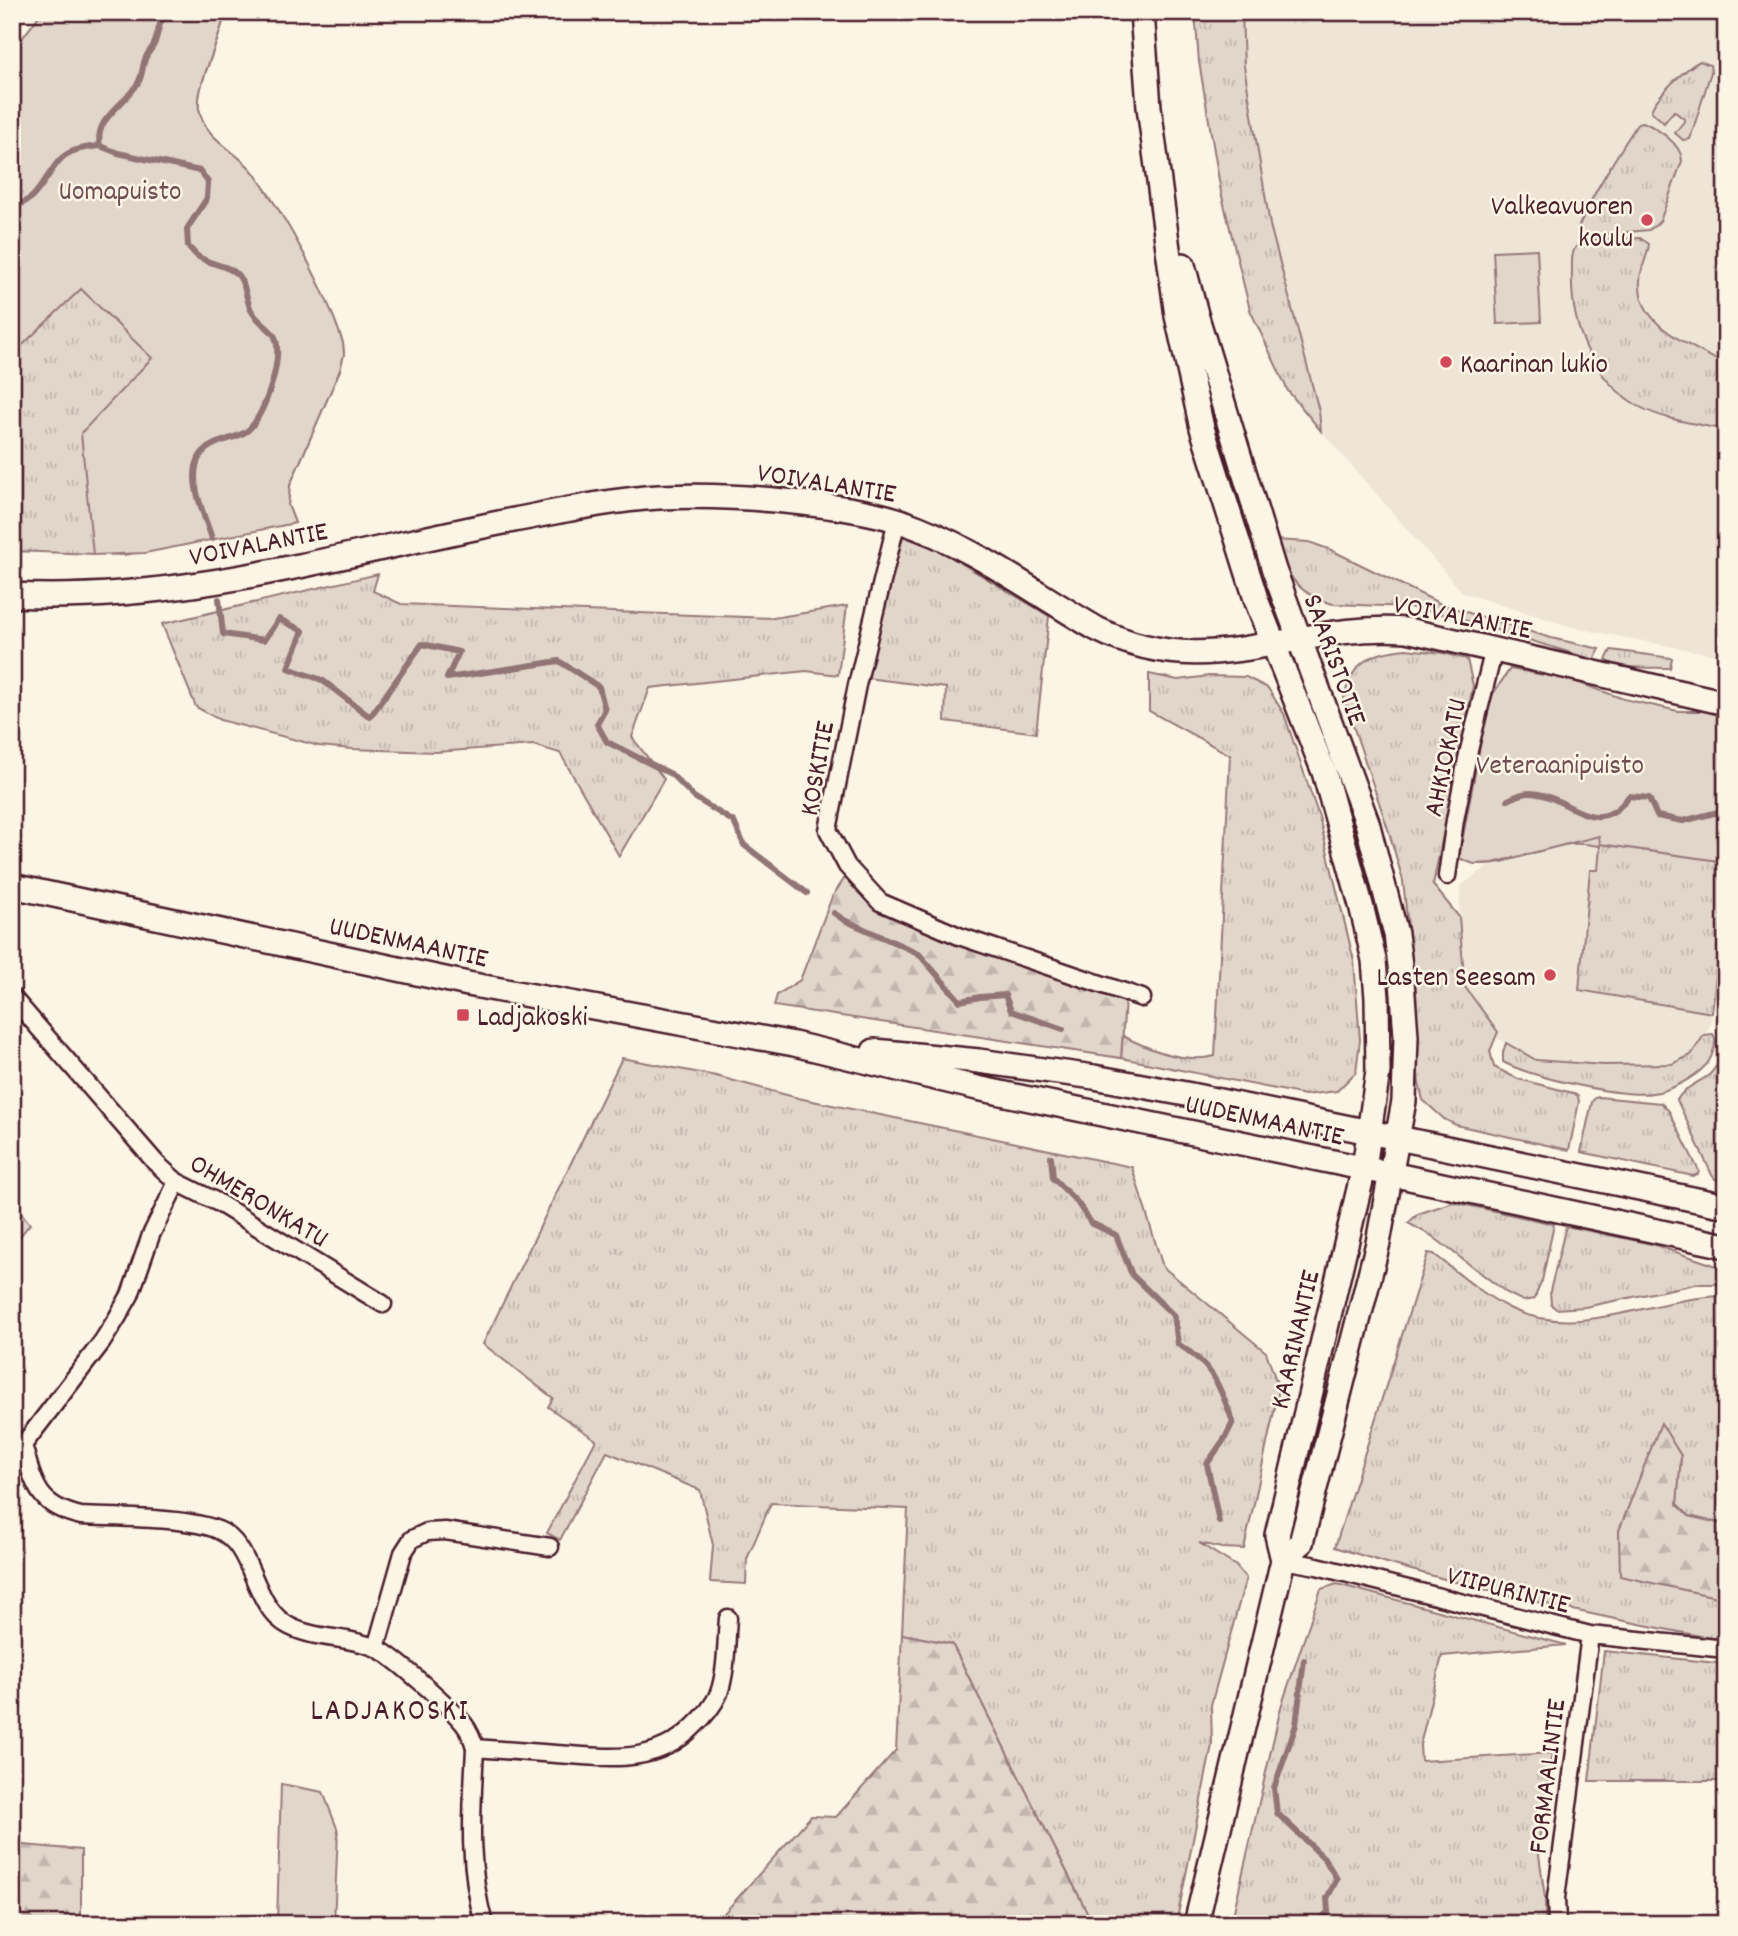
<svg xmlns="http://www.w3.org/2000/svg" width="1738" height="1936" viewBox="0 0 1738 1936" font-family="Dekko,sans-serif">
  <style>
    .built { fill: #eee5d7 }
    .grass { fill: url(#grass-tufts); stroke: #967a7a; stroke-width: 2 }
    .forest { fill: url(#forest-firs); stroke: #967a7a; stroke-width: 2 }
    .park { fill: #e2d5ca; stroke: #967a7a; stroke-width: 2 }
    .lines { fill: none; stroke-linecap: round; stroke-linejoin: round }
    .stream { stroke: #917474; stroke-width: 6 }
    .street-casing { stroke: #4a1f2b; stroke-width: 21 }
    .secondary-casing { stroke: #4a1f2b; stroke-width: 28 }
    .street { stroke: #fcf5e5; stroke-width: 16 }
    .secondary { stroke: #fcf5e5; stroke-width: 23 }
    .poi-dot { fill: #d1495b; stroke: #fcf5e5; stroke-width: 2.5 }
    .labels { text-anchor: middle; stroke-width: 5; stroke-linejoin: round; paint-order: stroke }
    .park-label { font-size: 28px; fill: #704c53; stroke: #fcf5e5 }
    .poi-label { font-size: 28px; fill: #4a1f2b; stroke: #fcf5e5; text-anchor: end }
    .street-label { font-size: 28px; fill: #4a1f2b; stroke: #fcf5e5 }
    .neighbourhood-label { font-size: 30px; letter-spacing: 2px; fill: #4a1f2b; stroke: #fcf5e5 }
  </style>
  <defs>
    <pattern id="grass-tufts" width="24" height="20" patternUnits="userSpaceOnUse" patternTransform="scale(1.75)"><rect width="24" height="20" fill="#e2d5ca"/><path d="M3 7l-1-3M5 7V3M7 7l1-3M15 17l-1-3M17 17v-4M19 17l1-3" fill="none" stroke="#c3b6ae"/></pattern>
    <pattern id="forest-firs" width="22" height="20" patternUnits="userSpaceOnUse" patternTransform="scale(1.75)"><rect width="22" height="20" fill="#e2d5ca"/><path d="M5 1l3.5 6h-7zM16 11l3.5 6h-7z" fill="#c3b6ae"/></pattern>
  </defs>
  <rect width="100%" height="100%" fill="#fcf5e5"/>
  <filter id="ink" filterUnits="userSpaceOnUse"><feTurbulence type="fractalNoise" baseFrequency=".0143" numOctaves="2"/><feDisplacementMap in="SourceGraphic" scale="14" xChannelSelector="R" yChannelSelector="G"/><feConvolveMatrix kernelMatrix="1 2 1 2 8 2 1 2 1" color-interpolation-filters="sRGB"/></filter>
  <g filter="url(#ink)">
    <path class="built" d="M1242 12H1726V657L1575 628 1463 593 1321 431 1319 411 1270 225 1244 66Z
      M1600 836 1726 884 1711 1024 1685 1066 1604 1065 1536 1060 1491 1035 1458 977 1460 886 1493 863Z"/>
    <path class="grass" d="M42 12H225C221 40 195 87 199 109 205 141 237 150 254 173 288 220 324 288 343 343L344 354 340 370 290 485 288 505 295 523 124 555 12 551V52Z
      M1195 12H1242L1244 66 1270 225 1319 411 1321 431 1288 391 1250 310 1221 192 1199 62Z
      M1700 61 1710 65 1711 72 1690 139 1683 140 1675 133 1685 120 1674 111 1664 123 1651 111C1656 96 1686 68 1700 61Z
      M1643 122C1658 129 1682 144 1682 161L1660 221 1656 225 1649 230 1586 236 1580 233 1578 228C1594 191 1616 157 1638 123Z
      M1640 238 1649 244C1648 257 1640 268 1640 281 1637 327 1693 346 1726 365V430C1698 424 1663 420 1638 406 1591 378 1570 325 1572 272 1572 263 1570 248 1581 243 1594 237 1625 239 1640 238Z
      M902 536 939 550 1049 616 1036 733 945 721 946 688 866 678Z
      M1275 540 1309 542 1331 550 1443 605 1551 638 1600 649 1594 660 1451 616 1409 607 1333 604C1296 594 1286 574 1275 540Z
      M378 574 373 591 401 604 773 618 847 606 838 675 806 671 650 688 632 737 664 779 619 856 560 753 533 745 436 752 352 749 319 746 220 720 196 707 162 624Z
      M1406 649 1443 653 1467 659 1473 686 1433 885 1459 917 1465 987 1498 1032 1490 1051 1494 1067 1518 1079 1573 1093 1578 1096 1579 1102 1569 1150 1456 1125 1444 1119 1423 1100 1418 1079 1412 964 1403 881 1389 832 1344 699C1351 662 1371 652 1406 649Z
      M1611 650 1672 658 1670 668C1652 667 1619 670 1606 660Z
      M1510 669 1568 679 1726 742V884L1712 1013 1579 990 1590 870H1598L1600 846C1591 845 1581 843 1572 844 1539 845 1491 877 1459 858L1493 694Z
      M1149 674 1178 680 1209 676 1246 677 1268 688 1284 714 1319 817 1354 961 1360 1040 1356 1072 1337 1091 1305 1095 1121 1058 1123 1036C1150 1050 1185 1064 1215 1056L1230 755 1149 711Z
      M1713 1034 1716 1041C1714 1049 1712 1059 1706 1065 1694 1078 1670 1091 1653 1093 1621 1098 1532 1077 1503 1062V1052L1506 1043 1536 1060 1604 1065 1672 1064 1691 1055 1704 1035Z
      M1726 1049V1085L1721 1127 1726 1135V1182L1715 1179 1712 1175 1677 1100C1683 1088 1699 1083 1710 1074 1717 1067 1721 1058 1726 1049Z
      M622 1058 716 1076 798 1098 1132 1167 1163 1267 1266 1352 1279 1389 1244 1549 1222 1548 1199 1543 1236 1566 1246 1578 1211 1705 1212 1745 1176 1924H1093L952 1644 902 1634 908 1509 771 1503 747 1559 746 1584 710 1582 713 1545 700 1490 607 1452 560 1540 547 1533 596 1440 548 1407 553 1398 483 1344Z
      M1599 1097 1661 1103 1669 1111 1699 1171 1698 1174 1693 1176 1581 1152 1592 1102 1595 1098Z
      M1453 1202 1554 1224 1542 1281 1534 1299 1523 1301 1507 1293 1432 1236 1408 1223 1418 1214Z
      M1566 1226 1652 1244 1726 1269V1284H1696L1585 1307 1556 1309 1551 1304 1550 1291Z
      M1428 1253 1434 1254C1458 1273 1482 1294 1509 1308 1578 1342 1654 1296 1726 1296V1525L1689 1516 1677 1504 1681 1456 1661 1424 1619 1531 1621 1576 1726 1599V1641C1594 1616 1462 1588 1335 1547Z
      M1337 1584 1566 1645 1442 1656 1420 1745 1421 1761 1552 1753 1538 1847 1545 1898V1924H1231L1281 1707 1321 1589Z
      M1604 1651 1726 1664V1781H1589Z"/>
    <path class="forest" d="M846 876 879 909 1125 1000 1121 1058 774 1006 777 995 800 980 832 897Z
      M12 1201 30 1224 12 1246Z
      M1661 1423 1681 1456 1677 1504 1689 1516 1726 1525V1599L1620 1576 1619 1531Z
      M902 1634 952 1644 1093 1924H719L718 1920 811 1816 836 1817 896 1750Z
      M12 1844 81 1850V1924H12Z"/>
    <path class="park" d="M42 12H225C221 39 195 87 199 109 205 141 237 150 254 173 288 220 325 288 343 343L344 354 340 370 290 485 288 505 295 523 145 553 93 555 81 433 152 358 81 289 12 355V52Z
      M1537 249 1541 322 1497 324 1493 251Z
      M1510 669 1568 679 1624 699 1678 711H1726V862L1600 844 1599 836 1493 863 1474 864 1459 858 1486 714 1493 694Z
      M281 1784 323 1792 338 1831 334 1924H277Z"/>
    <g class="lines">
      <path class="stream" d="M168 12C158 21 159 31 155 42 153 48 148 52 146 57 142 65 143 75 138 83 123 107 94 118 100 146L118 153 200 171 208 182 207 198 187 229 188 246C191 249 195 255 199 257 211 265 227 264 238 275 246 284 246 300 251 310 257 322 272 329 275 337 284 358 264 418 247 431 233 441 210 440 200 456 186 480 205 515 212 539
        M12 210C19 204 29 201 34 195 61 163 53 150 100 146
        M219 599 223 634 264 640 279 619 303 631 288 668 322 680 370 717 422 644 459 652 447 678 559 661 599 687 605 710 597 724 607 742 671 774 694 797 734 822 744 845 807 893
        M1508 800C1514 797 1522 793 1529 793 1567 793 1596 843 1629 796L1649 798 1657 816 1683 821 1726 810
        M834 913 844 920 918 953 960 1001 980 997 1005 995 1011 1011 1063 1029
        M1051 1157 1053 1178 1077 1202 1091 1223 1116 1235 1132 1275 1174 1316 1178 1344C1214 1366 1219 1385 1233 1422L1225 1438 1207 1464 1219 1522
        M1304 1660 1296 1725 1274 1788 1277 1813 1324 1858 1337 1879 1327 1898 1328 1912 1315 1924"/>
      <g class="street-casing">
        <path id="street" d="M897 520 857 685 828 830 847 866 880 902 959 936 1142 998
          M1447 876 1455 820 1468 754 1494 649
          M12 997 156 1163 177 1182 217 1202 383 1304
          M177 1182 151 1235 130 1295 117 1318 102 1342 23 1445C34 1484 37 1506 81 1516 116 1518 188 1517 218 1530 255 1545 251 1606 289 1626 316 1640 349 1636 376 1648 393 1655 452 1709 464 1724 470 1732 473 1739 475 1748 472 1812 467 1861 484 1924
          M1283 1560 1317 1566 1590 1635 1726 1649
          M376 1648 403 1553 412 1539 427 1532 445 1531 550 1547
          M475 1748C502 1750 529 1752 556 1754 606 1757 654 1766 693 1727 704 1717 713 1707 719 1693 727 1670 726 1642 728 1618
          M1557 1924 1556 1898 1590 1635"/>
      </g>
      <g class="secondary-casing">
        <path id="secondary" d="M1142 12 1149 107 1177 316 1202 428 1257 602 1324 772 1361 905 1374 960 1377 998 1378 1071 1364 1168 1277 1535 1283 1560 1196 1924
          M1183 265 1196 314 1274 570 1367 822 1396 934 1402 981 1406 1036 1404 1101 1378 1243 1301 1543 1283 1560
          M12 595C182 604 348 552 514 520 561 511 610 500 659 497 704 495 749 497 794 502 829 506 866 510 900 521 971 545 1033 592 1097 629 1210 686 1295 621 1407 630L1726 703
          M12 886 468 984 794 1044 977 1088 1391 1174 1726 1246
          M874 1051 979 1061 1094 1077 1191 1095 1726 1206"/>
      </g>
      <use href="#street" class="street"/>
      <use href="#secondary" class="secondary"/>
    </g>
  </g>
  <g class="poi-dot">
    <circle cx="1647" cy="220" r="7"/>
    <circle cx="1446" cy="362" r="7"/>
    <circle cx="1550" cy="975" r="7"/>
    <rect x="456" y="1008" width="14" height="14" rx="3.5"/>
  </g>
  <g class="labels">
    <g class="park-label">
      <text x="120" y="199">Uomapuisto</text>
      <text x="1560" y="773">Veteraanipuisto</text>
    </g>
    <g class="poi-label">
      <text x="1633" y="214">Valkeavuoren<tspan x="1633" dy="32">koulu</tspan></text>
      <text x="1460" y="372" text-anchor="start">Kaarinan lukio</text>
      <text x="1536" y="985">Lasten Seesam</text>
      <text x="477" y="1025" text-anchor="start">Ladjakoski</text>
    </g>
    <g class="street-label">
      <text transform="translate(827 481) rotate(9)" y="10">VOIVALANTIE</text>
      <text transform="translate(258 542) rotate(-11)" y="10">VOIVALANTIE</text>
      <text transform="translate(1463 615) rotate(11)" y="10">VOIVALANTIE</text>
      <text transform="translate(1337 659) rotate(70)" y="10">SAARISTOTIE</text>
      <text transform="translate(1443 757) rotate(-78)" y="10">AHKIOKATU</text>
      <text transform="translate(815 768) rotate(-80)" y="10">KOSKITIE</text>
      <text transform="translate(409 940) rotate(12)" y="10">UUDENMAANTIE</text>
      <text transform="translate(1265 1118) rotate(12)" y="10">UUDENMAANTIE</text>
      <text transform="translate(260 1199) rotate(31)" y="10">OHMERONKATU</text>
      <text transform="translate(1293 1339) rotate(-77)" y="10">KAARINANTIE</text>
      <text transform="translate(1509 1588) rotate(14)" y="10">VIIPURINTIE</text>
      <text transform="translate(1545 1776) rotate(-83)" y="10">FORMAALINTIE</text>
    </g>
    <g class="neighbourhood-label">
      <text x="390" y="1719">LADJAKOSKI</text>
    </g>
  </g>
  <rect width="1738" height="1936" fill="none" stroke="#fcf5e5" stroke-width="42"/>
  <rect x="21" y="21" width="1696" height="1894" fill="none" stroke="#4a1f2b" stroke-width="2.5" filter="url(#ink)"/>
</svg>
